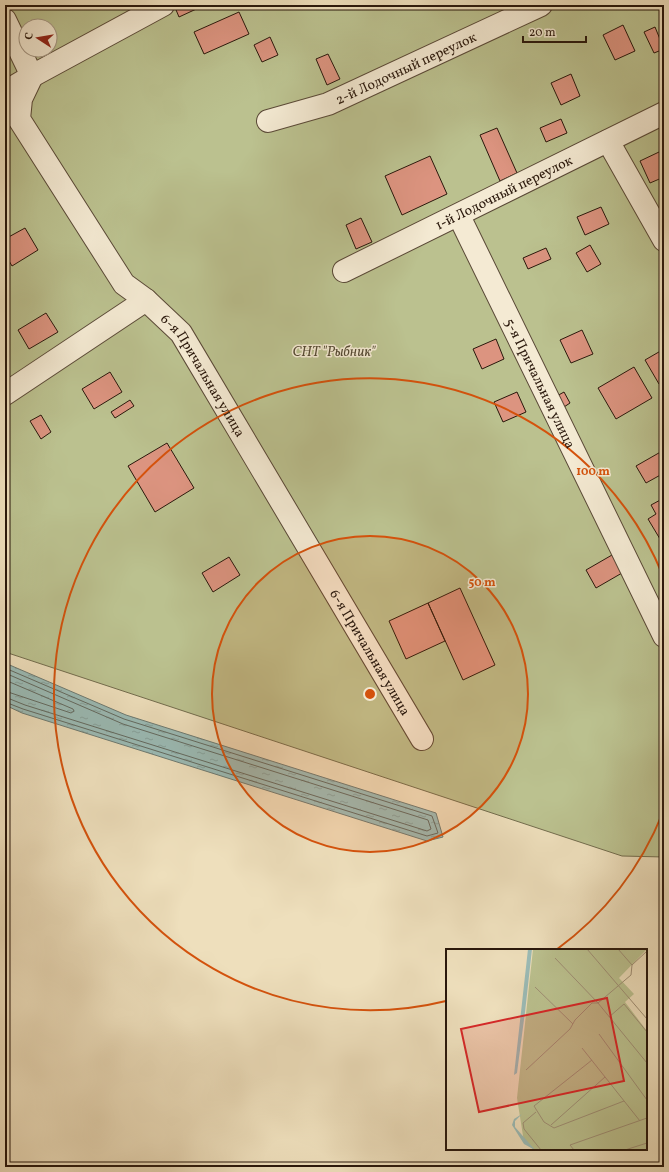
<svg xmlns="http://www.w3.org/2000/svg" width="669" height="1172" viewBox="0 0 669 1172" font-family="Vollkorn,serif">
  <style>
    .garden { fill: #bbc18f; stroke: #726c4d; fill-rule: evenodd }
    .water { fill: url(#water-ripples); stroke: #6d7a72 }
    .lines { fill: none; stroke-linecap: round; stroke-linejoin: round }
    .shore { stroke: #626a61; stroke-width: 1 }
    .building { fill: #dc9480; stroke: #29170b }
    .street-casing { stroke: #5a4937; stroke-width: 24 }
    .street { stroke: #f4ead3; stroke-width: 22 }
    .ring { fill: none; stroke: #d5520c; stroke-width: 2 }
    .labels { text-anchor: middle; stroke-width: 3; stroke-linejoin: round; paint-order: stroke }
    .street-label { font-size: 14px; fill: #29170b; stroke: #f4ead3 }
    .park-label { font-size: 14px; font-style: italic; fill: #554a33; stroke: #f4ead3 }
    .inset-road { fill: none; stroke: #9f8f75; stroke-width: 1 }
    .view { fill: #d62828; fill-opacity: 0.15; stroke: #d62828; stroke-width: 2 }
    .inset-edge { fill: none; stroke: #29170b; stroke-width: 2 }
    .centre { fill: #d5520c; stroke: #f4ead3; stroke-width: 2 }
    .ring-label { font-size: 12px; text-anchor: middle; font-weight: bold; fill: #d5520c; stroke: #f4ead3; stroke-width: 3; stroke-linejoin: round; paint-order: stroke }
  </style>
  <defs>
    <pattern id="water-ripples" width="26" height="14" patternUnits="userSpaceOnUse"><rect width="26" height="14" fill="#9bbcb7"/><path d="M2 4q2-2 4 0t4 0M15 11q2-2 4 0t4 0" fill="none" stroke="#86a19c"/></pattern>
  </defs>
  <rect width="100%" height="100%" fill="#eedfbc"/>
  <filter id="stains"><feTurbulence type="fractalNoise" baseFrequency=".005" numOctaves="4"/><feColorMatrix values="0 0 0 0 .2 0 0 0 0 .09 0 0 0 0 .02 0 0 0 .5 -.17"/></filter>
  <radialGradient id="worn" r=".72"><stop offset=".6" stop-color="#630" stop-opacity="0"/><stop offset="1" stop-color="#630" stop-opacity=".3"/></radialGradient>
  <path class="garden" d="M5 5H664V857L622 856 5 652ZM26 26H50V50H26Z"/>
  <path class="water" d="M5 663 126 715 436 813 443 837 427 841 22 713 5 705Z"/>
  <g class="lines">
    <path class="shore" d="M5 668 124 719 432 816 438 833 427 836 23 709 5 702
      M5 673 123 724 428 820 431 829 427 831 25 705 5 697
      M5 680 73 709 74 711 71 713 5 691"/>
  </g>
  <path class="building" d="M174 5H205L179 17Z
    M239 12 249 34 204 54 194 32Z
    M623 25 635 51 615 60 603 35Z
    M655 27 664 49 654 53 644 32Z
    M270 37 278 55 262 62 254 45Z
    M328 54 340 79 327 85 316 59Z
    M571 74 580 96 561 105 551 83Z
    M561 119 567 133 546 142 540 128Z
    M497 128 517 173 500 181 480 135Z
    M659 152 664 163V177L650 183 640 161Z
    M430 156 447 194 402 215 385 176Z
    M664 197V209L660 199Z
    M601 207 609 224 585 235 577 217Z
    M361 218 372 242 356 249 346 225Z
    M25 228 38 250 12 266 5 254V239Z
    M590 245 601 264 587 272 576 253Z
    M546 248 551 259 528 269 523 258Z
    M46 313 58 332 29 349 18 330Z
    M582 330 593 354 571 363 560 340Z
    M496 339 504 359 482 369 473 349Z
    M664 349V380L659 384 645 360Z
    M634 367 652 398 616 419 598 388Z
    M110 372 122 392 94 409 82 389Z
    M517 392 526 412 503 422 494 402Z
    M564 392 570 403 561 409 555 397Z
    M130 400 134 406 115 418 111 412Z
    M41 415 51 432 41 439 30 421Z
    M167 443 194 488 155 512 128 466Z
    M664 450V473L646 483 636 466Z
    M664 498V544H663L648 519 656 514 651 505Z
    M612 555 622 573 596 588 586 570Z
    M229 557 240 575 213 592 202 573Z
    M460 588 495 665 463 680 428 603Z
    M428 603 445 641 406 659 389 621Z"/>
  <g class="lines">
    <g class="street-casing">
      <g id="street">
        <path id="s1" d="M5 20 32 76 21 99 19 119 124 284 146 300 181 333 422 739"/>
        <path d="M5 92 32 76 163 5"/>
        <path id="s2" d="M268 121 328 104 541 5"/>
        <path d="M608 141 664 240"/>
        <path id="s3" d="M459 216 664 636"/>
        <path id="s4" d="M344 271 664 113"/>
        <path d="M5 394 146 300"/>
      </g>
    </g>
    <use href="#street" class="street"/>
  </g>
  <circle cx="370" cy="694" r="158" fill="#d5520c" fill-opacity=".12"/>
  <g class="ring">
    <circle cx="370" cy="694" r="158"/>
    <path d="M663 812A316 316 0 0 1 556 950M446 1001A316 316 0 1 1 663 576"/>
  </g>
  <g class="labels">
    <g class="street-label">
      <text dy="5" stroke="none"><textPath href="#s2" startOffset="148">2-й Лодочный переулок</textPath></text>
      <text dy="5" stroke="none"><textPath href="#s4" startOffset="178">1-й Лодочный переулок</textPath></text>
      <text dy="5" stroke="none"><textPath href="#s1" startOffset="426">6-я Причальная улица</textPath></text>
      <text dy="5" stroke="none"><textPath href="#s3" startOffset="186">5-я Причальная улица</textPath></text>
      <text dy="5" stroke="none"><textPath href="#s1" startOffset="750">6-я Причальная улица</textPath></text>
    </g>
    <g class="park-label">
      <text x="334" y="356">СНТ "Рыбник"</text>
    </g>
  </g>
  <g transform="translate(446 949)">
    <rect width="201" height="201" fill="#eedfbc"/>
    <path d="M87 0H201L173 29 188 45 179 53 201 82V201H88L78 193 71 149Z" fill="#bbc18f"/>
    <path d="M82 0H86L79 63 71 124 68 126ZM76 165 69 172V178L89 201 78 195 66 176 68 170Z" fill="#9bbcb7"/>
    <path class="inset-road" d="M141 0 201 70M172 0 186 16M109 9 152 54 201 114M89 38 127 75M163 68 178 55 201 83M153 85 201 151M136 99 194 172M146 111 88 157 98 173 108 179 178 152M80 121 124 80 129 71 146 54H152L185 26 186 16 201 2M90 163 77 174 78 180 95 201M105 176 159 128M128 201 124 196 201 169M179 201 201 194"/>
    <path class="view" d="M161 49 178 132 33 163 15 80Z"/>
    <rect width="201" height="201" class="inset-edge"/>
  </g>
  <circle cx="370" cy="694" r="6" class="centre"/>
  <g class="ring-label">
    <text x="593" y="475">100 m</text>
    <text x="482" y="586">50 m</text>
  </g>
  <rect width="669" height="1172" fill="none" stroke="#eedfbc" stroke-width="20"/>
  <rect x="6" y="6" width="657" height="1160" fill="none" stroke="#29170b" stroke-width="2"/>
  <rect x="10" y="10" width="649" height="1152" fill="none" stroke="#29170b"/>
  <g transform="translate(38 38) rotate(282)"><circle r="19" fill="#f4ead3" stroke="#a39683"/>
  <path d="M0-3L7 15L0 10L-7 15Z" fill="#8f2418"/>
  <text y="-6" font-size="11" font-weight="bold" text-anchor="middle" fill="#29170b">С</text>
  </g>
  <path d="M523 36v6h63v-6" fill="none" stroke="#29170b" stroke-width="2"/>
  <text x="529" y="36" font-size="12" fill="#29170b" stroke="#f4ead3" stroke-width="3" paint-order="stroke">20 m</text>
  <rect width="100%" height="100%" filter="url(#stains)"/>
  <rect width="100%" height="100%" fill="url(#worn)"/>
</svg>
